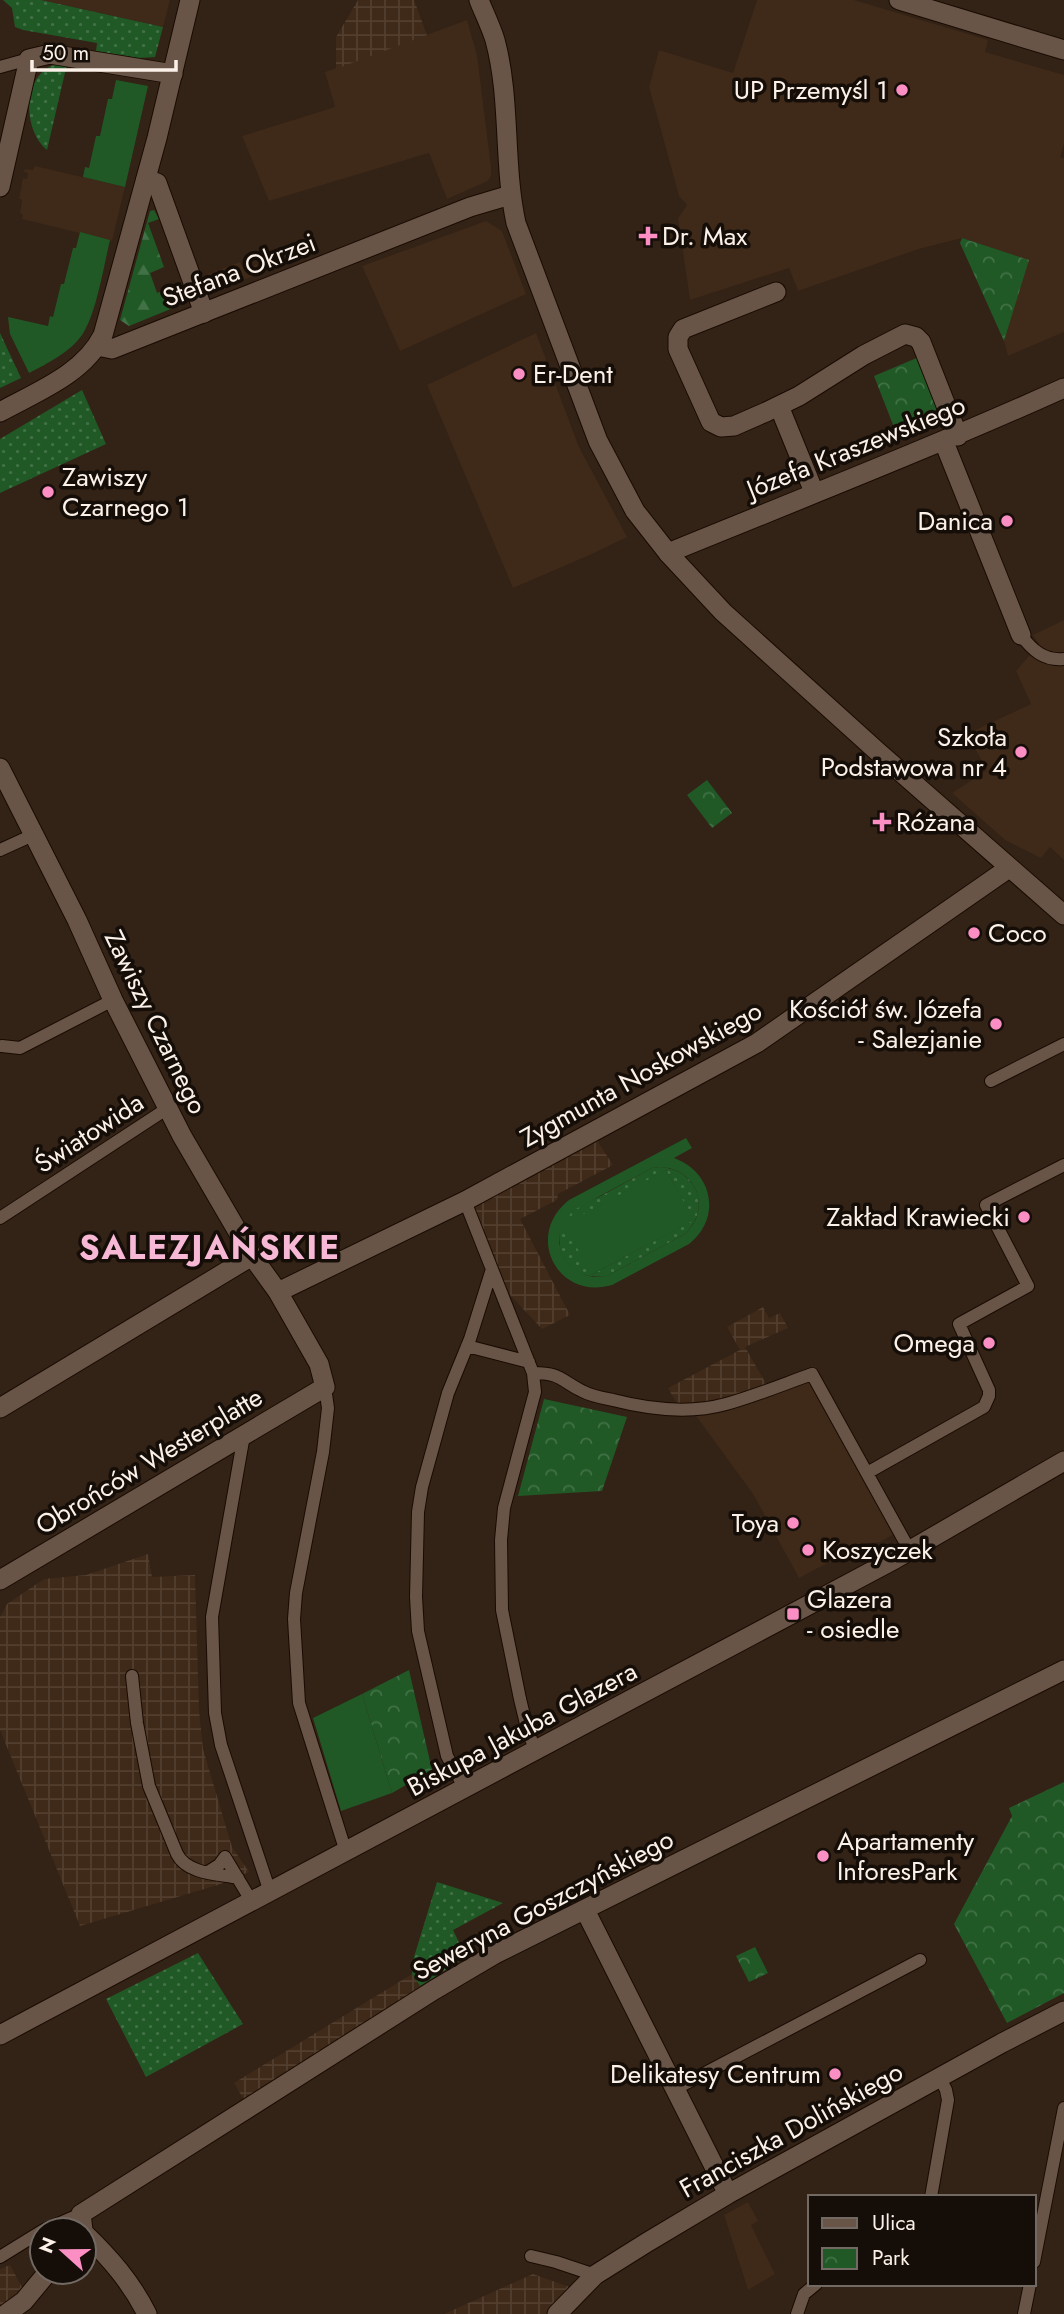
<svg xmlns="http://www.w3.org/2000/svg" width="1064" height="2314" viewBox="0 0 1064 2314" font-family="Jost,sans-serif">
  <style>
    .built { fill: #3f2918 }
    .industrial { fill: url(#industrial-grid) }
    .grass { fill: url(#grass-dots); fill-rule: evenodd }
    .forest { fill: url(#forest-firs) }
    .park { fill: url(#park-crowns) }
    .garden { fill: #205926; fill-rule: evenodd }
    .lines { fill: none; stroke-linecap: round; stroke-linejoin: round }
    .service-casing { stroke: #1a0b02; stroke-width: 14 }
    .minor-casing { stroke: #1a0b02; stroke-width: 21 }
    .tertiary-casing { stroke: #1a0b02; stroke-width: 21 }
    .secondary-casing { stroke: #1a0b02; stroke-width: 21 }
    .service { stroke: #685548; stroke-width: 12 }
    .minor { stroke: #685548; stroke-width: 19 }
    .tertiary { stroke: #685548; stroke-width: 19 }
    .secondary { stroke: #685548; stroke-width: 19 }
    .poi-dot { fill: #fb8fc4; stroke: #150e08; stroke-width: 2.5 }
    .labels { text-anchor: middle; stroke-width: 7; stroke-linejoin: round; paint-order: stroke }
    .poi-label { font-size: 26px; fill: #fcf1e9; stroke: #150e08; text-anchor: end }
    .street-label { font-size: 26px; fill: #fcf1e9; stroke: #150e08 }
    .district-label { font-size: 33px; font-weight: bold; letter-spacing: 2px; fill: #f7b8d5; stroke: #150e08 }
  </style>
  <defs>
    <pattern id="industrial-grid" width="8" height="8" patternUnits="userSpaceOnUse" patternTransform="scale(1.75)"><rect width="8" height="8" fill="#3f2918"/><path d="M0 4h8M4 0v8" fill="none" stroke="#523e2e"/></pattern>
    <pattern id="grass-dots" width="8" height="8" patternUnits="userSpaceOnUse" patternTransform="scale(1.75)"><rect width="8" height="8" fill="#205926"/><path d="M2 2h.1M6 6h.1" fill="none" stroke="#417146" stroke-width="1.8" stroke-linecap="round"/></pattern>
    <pattern id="forest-firs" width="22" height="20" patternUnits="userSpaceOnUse" patternTransform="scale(1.75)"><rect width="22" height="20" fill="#205926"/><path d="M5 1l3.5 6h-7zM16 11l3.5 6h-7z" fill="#417146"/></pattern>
    <pattern id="park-crowns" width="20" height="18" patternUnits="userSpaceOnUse" patternTransform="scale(1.75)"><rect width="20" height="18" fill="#205926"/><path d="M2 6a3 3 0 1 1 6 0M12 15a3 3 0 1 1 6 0" fill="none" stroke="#417146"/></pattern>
  </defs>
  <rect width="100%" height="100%" fill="#332216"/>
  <path class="built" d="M41 0H170L163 27Z
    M757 0H854L988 40 985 52 1064 75V144L1060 157 1064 158V332L1008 356 1004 341 1028 260 962 238 919 249 798 291 789 268 690 300 678 218 687 205 679 196 649 87 659 50 733 73Z
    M467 20 477 55 491 167V176L488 181 447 199 429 153 269 201 242 136 335 107 325 72Z
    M35 166 125 187 112 241 22 219 23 215 20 213 22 200 19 199 23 178 27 179 28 173 24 172 25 169 33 170Z
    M486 221 502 231 526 294 400 351 362 266Z
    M240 262 244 269 257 264 261 273 215 291 208 274Z
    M536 333 579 447 627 537 592 554 513 588 427 385Z
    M1064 620V860L1050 847 1041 858 1005 840 952 793 987 770 967 734 1031 704 1016 671 1039 644 1033 635Z
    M812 1374 898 1532 880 1542 862 1545 799 1578 753 1494 691 1409Z
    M748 2202 758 2221 751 2225 775 2274 748 2290 724 2215Z"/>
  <path class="industrial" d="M358 0H414L427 35 336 69V37Z
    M592 1133 613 1165 558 1194 557 1200 520 1219 570 1315 542 1329 498 1282 465 1201Z
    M763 1307 769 1318 780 1313 788 1328 745 1347 769 1389 725 1404H677L668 1388 740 1350 727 1327Z
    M148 1554 152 1577 195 1575 199 1710 203 1749 232 1847 249 1872 218 1885 80 1926 0 1730V1617L7 1604 44 1579 86 1575Z
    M412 1974 422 1989 248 2107 234 2083Z
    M10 2265 25 2293 0 2314V2269Z
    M533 2274 589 2294 559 2314H444Z"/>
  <path class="grass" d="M3 0H41L163 27 155 57 139 58 96 51 97 43 23 30 15 27 12 8Z
    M67 64 47 150C24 131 21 81 51 66 56 64 62 64 67 64Z
    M0 333 21 378 0 388Z
    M82 390 106 444 0 493V439Z
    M661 1167C697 1170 712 1208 685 1234L607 1276C592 1278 577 1275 567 1263 556 1248 557 1226 570 1213 577 1205 590 1201 599 1197 617 1187 634 1178 652 1168ZM666 1170 693 1220 591 1275Z
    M437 1882 503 1903 453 1930 466 1957 420 1986 412 1974 414 1957Z
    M198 1953 243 2024 146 2077 106 1999Z"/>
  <path class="forest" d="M154 210 159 219 148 223 164 267 150 273 157 293 172 288 178 306 129 326 120 320 150 211Z"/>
  <path class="park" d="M962 238 1029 260 1004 341 960 243Z
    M919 357 945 422 899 440 874 376Z
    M707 780 732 813 712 828 687 795Z
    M544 1399 627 1417 602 1491 518 1496Z
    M409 1670 432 1770 392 1793 362 1694Z
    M1064 1782V1993L1007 2023 954 1924 1012 1816 1009 1808Z
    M755 1947 768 1973 749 1982 736 1956Z"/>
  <path class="garden" d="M116 80 148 86 125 187 83 177 85 167 89 168 96 136H100L108 99H112Z
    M80 232 110 240C104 265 96 315 82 335 69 353 48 363 29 373L10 334 8 317 48 326 50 316 53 317 61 284H64L73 248H76Z
    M686 1138 692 1148 674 1158C713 1172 722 1218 689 1244L612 1285C557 1301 524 1235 569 1200ZM661 1167C697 1169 712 1209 685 1234L607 1276 593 1277 583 1274 570 1266 564 1258 559 1243 560 1233 572 1211 652 1168Z
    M666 1170 694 1220 591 1275 565 1224Z
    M362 1694 392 1793 341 1811 313 1718Z"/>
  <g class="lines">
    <g class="service-casing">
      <path id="service" d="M0 67 29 59
        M1021 635C1032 650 1044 661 1064 659
        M0 850 33 835
        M2 1046 20 1048 113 1000
        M991 1081 1064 1044
        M465 1201 533 1373 535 1392 504 1508 501 1540 502 1610 520 1699 528 1732 536 1751
        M0 1218 168 1108
        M467 1346 529 1362
        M533 1373C561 1373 560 1380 582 1391 591 1396 603 1398 613 1400 648 1409 690 1414 726 1404 755 1396 784 1384 812 1374L910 1551
        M325 1387 328 1408 323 1452 296 1593 294 1619 299 1703 346 1852
        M244 1435 212 1617 215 1713 221 1745 270 1892
        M867 1473 984 1407 989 1396V1390L959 1324 1028 1286 986 1205 1064 1165
        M132 1676 137 1723 149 1786 177 1854C187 1874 218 1874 238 1878
        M465 1789 447 1756 418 1631 416 1597 418 1512 422 1487 448 1393 470 1339 492 1269
        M208 1872 219 1865 225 1857 252 1902
        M675 2089 920 1960
        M931 2197 948 2100 946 2090 940 2078
        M44 2230 81 2214
        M531 2256 556 2262 595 2275
        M0 2257 42 2231
        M1034 2262 1064 2108
        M797 2314 804 2294 816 2284
        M1024 2314 1030 2284"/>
    </g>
    <g class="minor-casing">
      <path id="minor" d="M146 179 157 183 204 313
        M0 187 29 59 50 54 173 74
        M776 292 683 329 678 337V349L711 422 721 427 734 426 766 412 799 396 864 355 905 334 916 337 921 342 958 436
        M779 406 814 492
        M944 442 1021 635
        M668 553C800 499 933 447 1064 388
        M0 768 77 920 113 1000 182 1136 252 1256 278 1292 319 1364 325 1387 0 1580
        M278 1292 465 1201 757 1043 1009 868
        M0 1408 252 1256
        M585 1910 728 2194
        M83 2230 81 2214 434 1990 495 1954 1064 1670
        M84 2233C110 2258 131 2282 147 2314
        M6 2314 24 2301 48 2272
        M557 2314 595 2275 646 2243 728 2194 1002 2043 1064 2011"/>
    </g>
    <g class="tertiary-casing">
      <path id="tertiary" d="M479 0C484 13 491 27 495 40 511 99 503 163 516 223L598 441 635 511 668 553 723 612 878 752 1064 915
        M98 346 112 349 470 207 510 195
        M0 412C36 392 84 374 103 335L157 138 190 0
        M0 2035 895 1559 1064 1461"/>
    </g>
    <g class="secondary-casing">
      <path id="secondary" d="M899 0 1064 50"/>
    </g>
    <use href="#service" class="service"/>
    <use href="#minor" class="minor"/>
    <use href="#tertiary" class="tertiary"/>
    <use href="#secondary" class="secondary"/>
  </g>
  <g class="poi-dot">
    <circle cx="902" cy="90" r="7"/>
    <path d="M644.5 225.5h7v7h7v7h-7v7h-7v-7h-7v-7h7z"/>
    <circle cx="519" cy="374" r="7"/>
    <circle cx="48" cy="492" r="7"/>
    <circle cx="1007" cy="521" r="7"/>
    <circle cx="1021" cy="752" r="7"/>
    <path d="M878.5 811.5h7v7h7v7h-7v7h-7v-7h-7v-7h7z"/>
    <circle cx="974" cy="933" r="7"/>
    <circle cx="996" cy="1024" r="7"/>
    <circle cx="1024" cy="1217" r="7"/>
    <circle cx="989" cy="1343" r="7"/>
    <circle cx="793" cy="1523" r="7"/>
    <circle cx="808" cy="1550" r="7"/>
    <rect x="786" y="1607" width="14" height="14" rx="3.5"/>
    <circle cx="823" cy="1856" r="7"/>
    <circle cx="835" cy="2074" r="7"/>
  </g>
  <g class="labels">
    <g class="poi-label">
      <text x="888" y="99">UP Przemyśl 1</text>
      <text x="662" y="245" text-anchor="start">Dr. Max</text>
      <text x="533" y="383" text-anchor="start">Er-Dent</text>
      <text x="62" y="486" text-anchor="start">Zawiszy<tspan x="62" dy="30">Czarnego 1</tspan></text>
      <text x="993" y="530">Danica</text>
      <text x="1007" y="746">Szkoła<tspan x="1007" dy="30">Podstawowa nr 4</tspan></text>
      <text x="896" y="831" text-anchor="start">Różana</text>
      <text x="988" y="942" text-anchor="start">Coco</text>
      <text x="982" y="1018">Kościół św. Józefa<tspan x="982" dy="30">- Salezjanie</tspan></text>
      <text x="1010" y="1226">Zakład Krawiecki</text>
      <text x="975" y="1352">Omega</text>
      <text x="779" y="1532">Toya</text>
      <text x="822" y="1559" text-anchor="start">Koszyczek</text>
      <text x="807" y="1608" text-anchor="start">Glazera<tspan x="807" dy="30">- osiedle</tspan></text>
      <text x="837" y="1850" text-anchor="start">Apartamenty<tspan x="837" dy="30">InforesPark</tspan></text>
      <text x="821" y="2083">Delikatesy Centrum</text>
    </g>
    <g class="street-label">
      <text transform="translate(239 270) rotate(-21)" y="9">Stefana Okrzei</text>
      <text transform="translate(856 447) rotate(-22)" y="9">Józefa Kraszewskiego</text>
      <text transform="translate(156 1022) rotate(64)" y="9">Zawiszy Czarnego</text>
      <text transform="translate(641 1074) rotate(-29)" y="9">Zygmunta Noskowskiego</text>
      <text transform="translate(89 1133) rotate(-33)" y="9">Światowida</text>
      <text transform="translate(149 1461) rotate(-31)" y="9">Obrońców Westerplatte</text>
      <text transform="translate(522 1729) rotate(-28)" y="9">Biskupa Jakuba Glazera</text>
      <text transform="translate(543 1905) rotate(-28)" y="9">Seweryna Goszczyńskiego</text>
      <text transform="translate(791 2130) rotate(-29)" y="9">Franciszka Dolińskiego</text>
    </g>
    <g class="district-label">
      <text x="210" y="1259">SALEZJAŃSKIE</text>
    </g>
  </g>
  <rect x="808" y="2195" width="228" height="91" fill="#150e08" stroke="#716962" stroke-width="2"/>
  <rect x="822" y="2218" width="35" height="10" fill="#685548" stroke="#716962" stroke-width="2"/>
  <text x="872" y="2230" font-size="21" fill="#fcf1e9">Ulica</text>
  <rect x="822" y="2248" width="35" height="21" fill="url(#park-crowns)" stroke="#716962" stroke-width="2"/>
  <text x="872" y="2265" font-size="21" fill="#fcf1e9">Park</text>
  <g transform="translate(63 2251) rotate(291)"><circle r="33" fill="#150e08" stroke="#716962" stroke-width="2"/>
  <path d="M0-5L12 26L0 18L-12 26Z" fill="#fb8fc4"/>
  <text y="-10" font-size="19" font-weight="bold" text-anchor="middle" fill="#fcf1e9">N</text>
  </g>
  <path d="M32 60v10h144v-10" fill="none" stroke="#fcf1e9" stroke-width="3.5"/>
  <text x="42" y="60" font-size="21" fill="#fcf1e9" stroke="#150e08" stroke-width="5" paint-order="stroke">50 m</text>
</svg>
